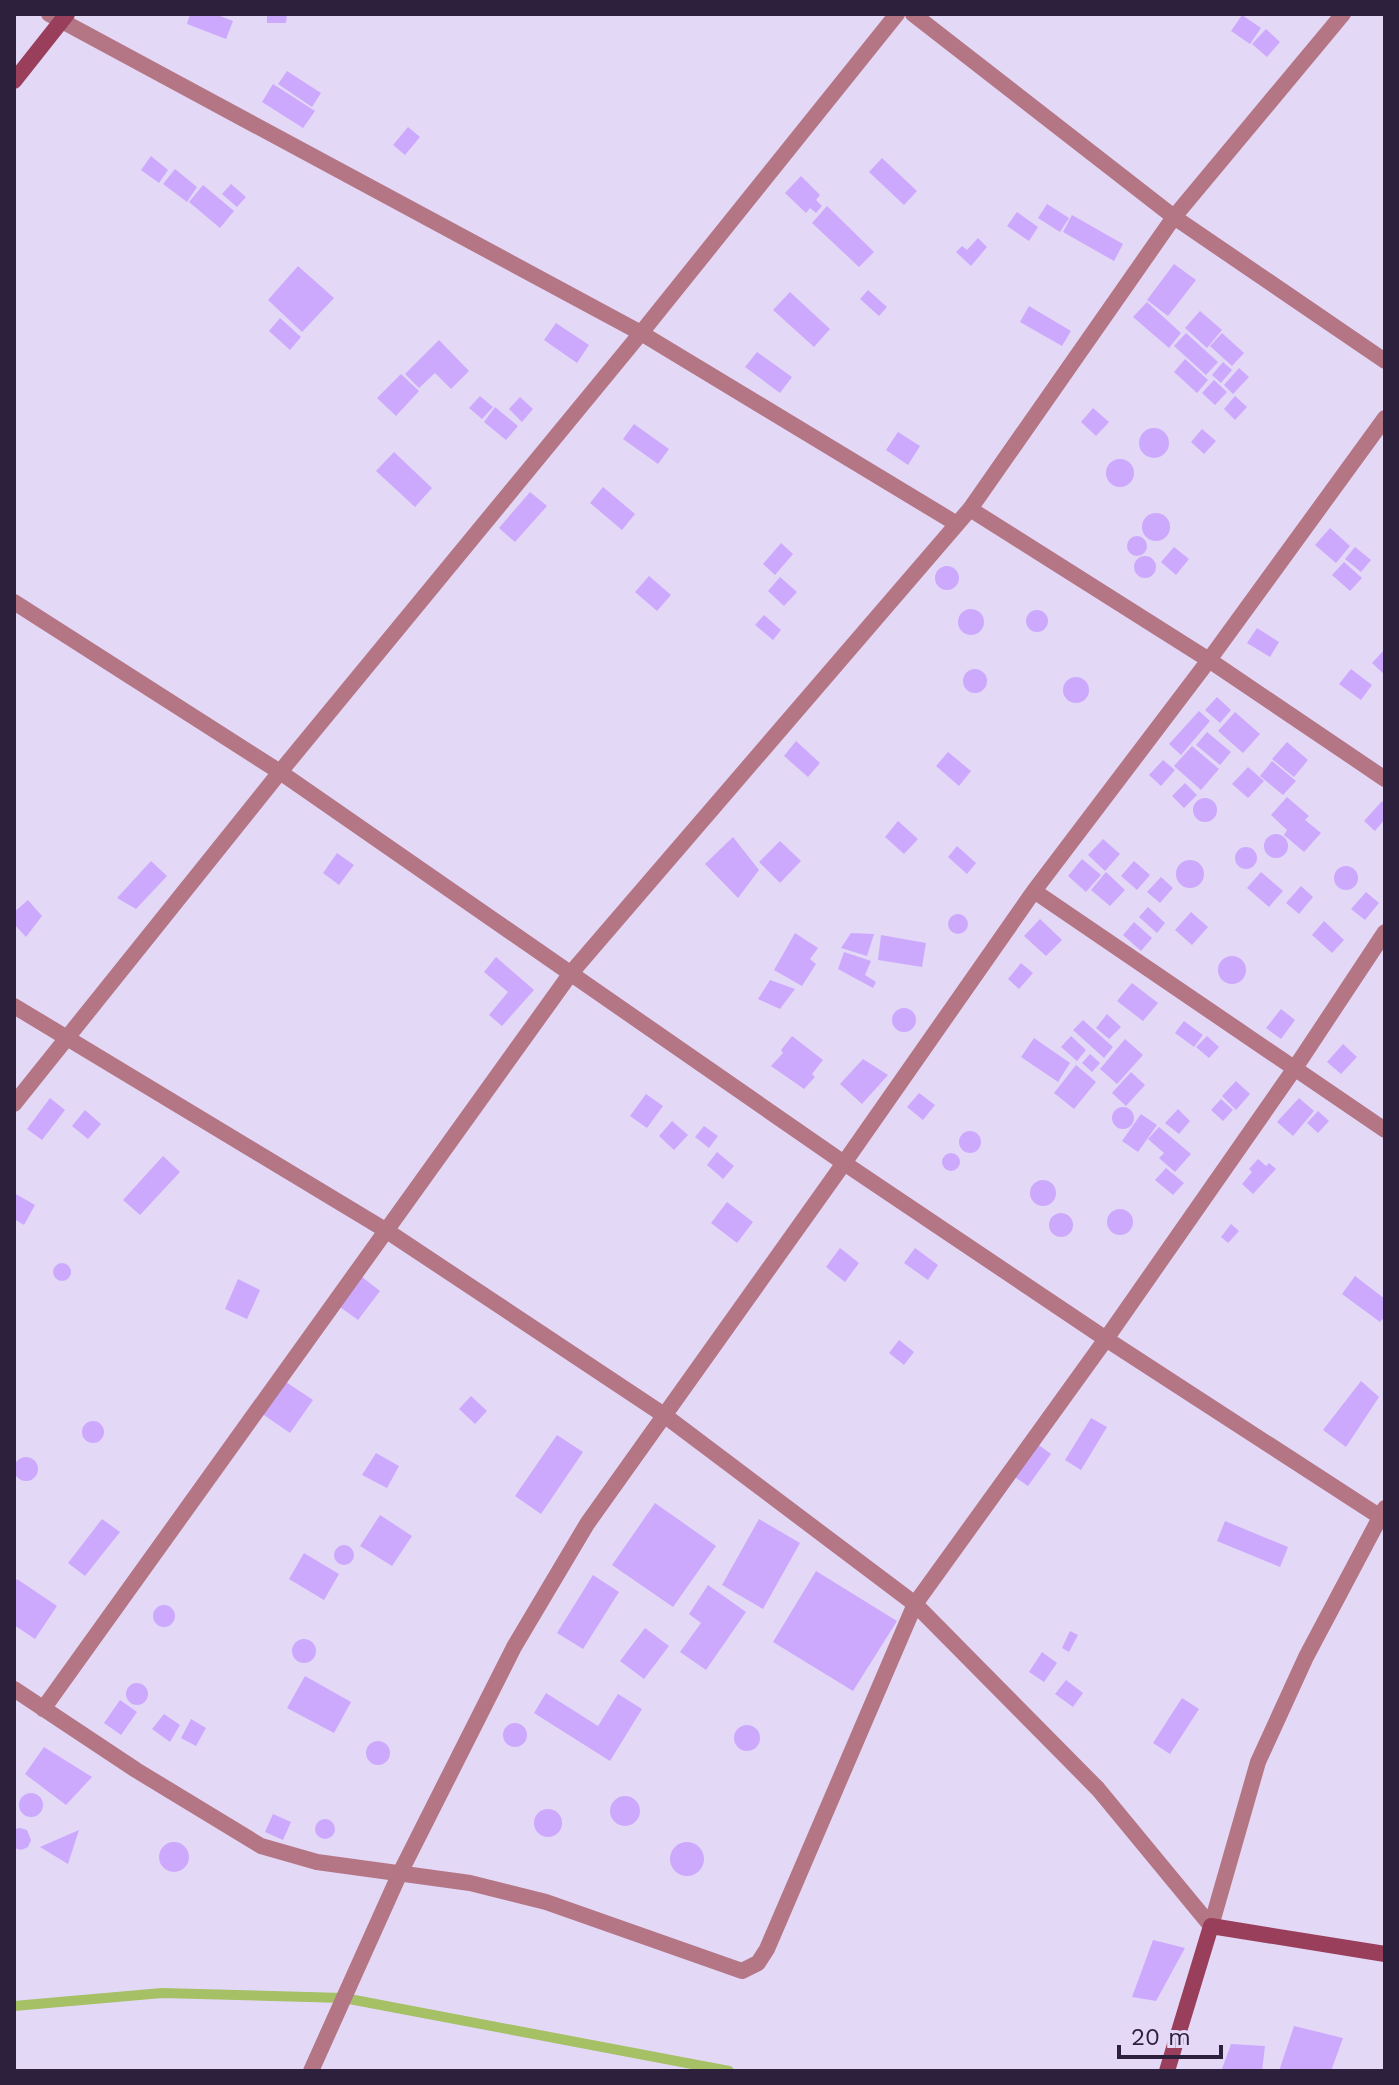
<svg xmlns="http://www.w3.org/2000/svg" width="1399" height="2085" viewBox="0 0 1399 2085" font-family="'Work Sans',sans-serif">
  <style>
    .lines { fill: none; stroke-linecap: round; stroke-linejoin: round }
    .stream { stroke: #a5c065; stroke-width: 10 }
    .building { fill: #cca9fd }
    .minor { stroke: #b47585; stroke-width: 16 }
    .secondary { stroke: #993f5b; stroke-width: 16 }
  </style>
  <rect width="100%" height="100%" fill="#e4d8f7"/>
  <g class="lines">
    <path class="stream" d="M14 2006 162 1993 344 1998 729 2071"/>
  </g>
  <path class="building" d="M190 14H215L233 21 226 39 187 24Z
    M267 14H287L286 23H267Z
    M1242 15 1261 28 1250 44 1231 31Z
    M1266 29 1280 42 1267 57 1252 44Z
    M287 71 321 93 312 107 278 84Z
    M273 84 315 111 303 128 262 102Z
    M408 127 420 137 405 155 393 145Z
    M151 156 168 170 159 183 141 170Z
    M882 158 917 191 904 205 869 172Z
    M175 169 197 187 187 202 163 184Z
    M801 176 820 195 816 200 822 206 816 213 810 208 806 213 785 193Z
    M231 184 246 197 237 207 222 194Z
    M203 185 234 211 220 228 189 202Z
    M1047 204 1069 218 1060 232 1038 218Z
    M827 206 874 252 859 267 812 223Z
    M1017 212 1038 227 1029 241 1007 226Z
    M1072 215 1123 244 1114 261 1063 232Z
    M978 238 987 247 971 266 956 252 962 246 967 250Z
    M1174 264 1196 280 1168 316 1147 300Z
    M298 266 334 298 302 332 268 300Z
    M868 290 887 307 879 316 860 299Z
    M790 292 830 329 814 347 773 310Z
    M1147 302 1181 333 1169 348 1133 317Z
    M1029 306 1071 331 1062 346 1020 322Z
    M1200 311 1222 330 1207 348 1185 328Z
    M280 318 301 337 290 350 269 331Z
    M556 323 589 345 577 363 544 340Z
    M1186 333 1218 362 1206 375 1174 346Z
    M1222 333 1244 353 1232 366 1210 346Z
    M439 340 469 371 451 389 435 373 419 388 405 374Z
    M757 352 792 377 780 393 745 367Z
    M1185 359 1208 380 1197 393 1174 372Z
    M1223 362 1232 370 1221 383 1212 375Z
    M1239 368 1249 377 1233 394 1224 385Z
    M401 374 419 391 396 416 377 398Z
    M1214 380 1227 392 1215 405 1202 393Z
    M480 396 493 407 482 419 469 408Z
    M1235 396 1247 407 1235 420 1224 409Z
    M520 397 533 409 522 422 509 409Z
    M495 407 518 426 506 440 484 422Z
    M1093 408 1109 422 1096 436 1081 422Z
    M634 424 669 449 658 464 623 439Z
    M1139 443a15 15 0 1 1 30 0a15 15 0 1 1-30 0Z
    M1202 429 1216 441 1204 454 1191 442Z
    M898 432 920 446 908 465 886 450Z
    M394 452 432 488 415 507 376 471Z
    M1106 473a14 14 0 1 1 28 0a14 14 0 1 1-28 0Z
    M603 487 635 514 622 530 590 503Z
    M530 492 547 506 515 542 499 528Z
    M1142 527a14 14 0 1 1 28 0a14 14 0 1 1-28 0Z
    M1330 528 1350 546 1336 563 1315 545Z
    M1127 546a10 10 0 1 1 20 0a10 10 0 1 1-20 0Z
    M781 543 793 554 775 575 763 564Z
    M1174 547 1189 559 1176 575 1161 562Z
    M1355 547 1371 560 1361 572 1345 559Z
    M1134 567a11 11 0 1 1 22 0a11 11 0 1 1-22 0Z
    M1344 562 1362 578 1350 591 1332 575Z
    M935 578a12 12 0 1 1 24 0a12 12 0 1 1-24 0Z
    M649 576 671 595 657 611 635 592Z
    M780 577 797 592 784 606 768 591Z
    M958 622a13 13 0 1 1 26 0a13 13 0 1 1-26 0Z
    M1026 621a11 11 0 1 1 22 0a11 11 0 1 1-22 0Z
    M764 615 781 630 773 640 755 625Z
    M1257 628 1279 642 1270 657 1247 643Z
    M1385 649V675L1372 663Z
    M1351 669 1372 685 1361 700 1339 684Z
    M963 681a12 12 0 1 1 24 0a12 12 0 1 1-24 0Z
    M1063 690a13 13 0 1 1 26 0a13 13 0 1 1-26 0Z
    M1217 697 1231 710 1220 723 1205 710Z
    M1199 711 1210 721 1181 755 1169 744Z
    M1235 712 1260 734 1243 753 1218 731Z
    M1207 732 1231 752 1220 765 1196 745Z
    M796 741 820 763 808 777 784 756Z
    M1287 742 1308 760 1294 777 1272 759Z
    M1192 746 1219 769 1201 790 1174 766Z
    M948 752 971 771 959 786 936 766Z
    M1163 760 1175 770 1161 786 1149 775Z
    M1272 761 1296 781 1283 795 1260 776Z
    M1248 767 1264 781 1248 798 1232 784Z
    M1185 783 1197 795 1184 808 1172 796Z
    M1287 797 1309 816 1305 820 1321 833 1304 852 1284 835 1287 830 1271 815Z
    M1193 810a12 12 0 1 1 24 0a12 12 0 1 1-24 0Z
    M1382 801 1385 805V819L1375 831 1364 821Z
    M898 821 918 839 904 854 885 837Z
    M1264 846a12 12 0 1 1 24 0a12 12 0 1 1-24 0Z
    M733 837 759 870 738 898 705 864Z
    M1103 839 1120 854 1105 871 1088 855Z
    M780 841 801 861 780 883 759 862Z
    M957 846 976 863 967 874 948 857Z
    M1235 858a11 11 0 1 1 22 0a11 11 0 1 1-22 0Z
    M337 853 354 865 339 885 323 873Z
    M1082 859 1101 875 1086 892 1068 876Z
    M1176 874a14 14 0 1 1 28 0a14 14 0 1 1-28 0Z
    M151 861 167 876 136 909 117 898Z
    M1134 861 1150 875 1137 890 1121 876Z
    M1334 878a12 12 0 1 1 24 0a12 12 0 1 1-24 0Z
    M1106 872 1125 890 1110 906 1091 890Z
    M1261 872 1283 891 1269 907 1247 888Z
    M1161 877 1173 888 1160 903 1147 892Z
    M1301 886 1313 897 1299 914 1286 903Z
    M1366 892 1379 903 1365 920 1351 909Z
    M28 900 42 916 26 937 14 924V912Z
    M1148 907 1165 923 1157 933 1139 917Z
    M1191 912 1208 927 1192 945 1175 930Z
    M948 924a10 10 0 1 1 20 0a10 10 0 1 1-20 0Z
    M1040 919 1062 940 1046 956 1024 936Z
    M1324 921 1344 940 1332 953 1312 935Z
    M1134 922 1152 938 1141 951 1123 935Z
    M795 933 818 948 810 959 816 964 802 986 774 970Z
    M851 933 874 934 867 956 841 948Z
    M881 935 926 943 922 967 878 960Z
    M844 952 871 961 865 975 876 982 873 988 838 969Z
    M1218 970a14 14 0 1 1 28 0a14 14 0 1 1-28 0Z
    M496 957 534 990 502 1026 489 1015 508 992 484 972Z
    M1021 963 1033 973 1019 989 1008 979Z
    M770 980 795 989 780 1009 758 999Z
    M1132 983 1158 1003 1143 1021 1117 1001Z
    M892 1020a12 12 0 1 1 24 0a12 12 0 1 1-24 0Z
    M1281 1009 1295 1020 1281 1039 1266 1028Z
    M1107 1014 1121 1027 1109 1039 1096 1028Z
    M1083 1020 1113 1047 1104 1058 1073 1030Z
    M1184 1021 1203 1035 1194 1047 1175 1033Z
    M792 1036 823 1060 812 1074 815 1077 804 1089 771 1066 783 1053 781 1050Z
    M1071 1036 1086 1050 1077 1061 1061 1047Z
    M1207 1036 1219 1047 1209 1058 1196 1047Z
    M1034 1038 1070 1063 1058 1082 1021 1057Z
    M1125 1039 1143 1055 1117 1084 1100 1069Z
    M1343 1044 1357 1057 1341 1074 1327 1062Z
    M1090 1054 1100 1063 1092 1072 1082 1063Z
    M863 1059 888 1075 862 1104 840 1084Z
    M1076 1065 1096 1082 1074 1109 1054 1093Z
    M1131 1072 1145 1085 1126 1106 1112 1093Z
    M1236 1081 1250 1094 1236 1110 1222 1096Z
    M919 1093 935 1105 923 1120 907 1107Z
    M646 1094 663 1106 647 1128 630 1116Z
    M50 1098 65 1110 42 1140 27 1129Z
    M1299 1098 1314 1111 1293 1136 1277 1122Z
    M1221 1099 1233 1110 1223 1121 1211 1110Z
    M1112 1118a11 11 0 1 1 22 0a11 11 0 1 1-22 0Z
    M1178 1109 1190 1121 1179 1134 1165 1123Z
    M85 1110 101 1124 88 1139 72 1126Z
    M1318 1111 1329 1121 1318 1133 1307 1123Z
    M1141 1114 1157 1125 1138 1152 1122 1141Z
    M672 1121 688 1135 674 1150 659 1136Z
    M704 1126 718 1136 709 1148 695 1137Z
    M1159 1127 1191 1154 1175 1172 1159 1158 1164 1153 1148 1139Z
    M959 1142a11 11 0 1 1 22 0a11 11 0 1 1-22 0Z
    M717 1152 734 1166 723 1179 707 1165Z
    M942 1162a9 9 0 1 1 18 0a9 9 0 1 1-18 0Z
    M163 1156 180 1172 140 1215 123 1200Z
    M1258 1159 1266 1166 1269 1163 1276 1169 1253 1194 1242 1184 1252 1172 1249 1169Z
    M1166 1168 1184 1183 1173 1195 1155 1180Z
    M1030 1193a13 13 0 1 1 26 0a13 13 0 1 1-26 0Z
    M14 1193 35 1205 24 1225 14 1219Z
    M727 1202 753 1222 737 1243 711 1223Z
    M1107 1222a13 13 0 1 1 26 0a13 13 0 1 1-26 0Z
    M1049 1225a12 12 0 1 1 24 0a12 12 0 1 1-24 0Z
    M1231 1224 1239 1231 1228 1243 1221 1237Z
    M840 1248 859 1263 845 1282 826 1267Z
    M915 1248 938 1265 928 1280 904 1263Z
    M53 1272a9 9 0 1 1 18 0a9 9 0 1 1-18 0Z
    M1355 1276 1385 1299V1316L1380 1322 1342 1294Z
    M362 1277 380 1291 358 1320 340 1307Z
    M238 1279 260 1290 247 1319 225 1309Z
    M899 1340 914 1352 904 1365 889 1353Z
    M283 1380 313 1400 290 1433 261 1413Z
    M1361 1381 1379 1397 1346 1447 1323 1430Z
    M471 1396 487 1411 475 1424 459 1409Z
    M1091 1418 1107 1427 1081 1470 1065 1460Z
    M82 1432a11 11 0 1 1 22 0a11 11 0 1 1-22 0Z
    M557 1435 583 1452 541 1514 515 1496Z
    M1036 1443 1051 1454 1028 1486 1013 1476Z
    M376 1453 399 1466 387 1488 362 1475Z
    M14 1469a12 12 0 1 1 24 0a12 12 0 1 1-24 0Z
    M655 1503 716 1546 673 1607 612 1565Z
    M380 1515 412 1536 392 1566 360 1546Z
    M102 1519 120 1532 85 1576 68 1563Z
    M759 1519 800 1543 763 1609 722 1585Z
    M1225 1521 1288 1547 1280 1567 1217 1541Z
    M334 1555a10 10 0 1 1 20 0a10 10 0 1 1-20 0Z
    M304 1553 339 1574 324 1600 289 1579Z
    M816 1571 897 1621 853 1691 773 1642Z
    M593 1575 619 1592 583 1649 557 1633Z
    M17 1579 57 1606 35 1639 14 1625V1584Z
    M708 1585 746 1612 706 1670 680 1652 701 1623 689 1614Z
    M153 1616a11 11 0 1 1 22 0a11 11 0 1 1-22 0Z
    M645 1628 669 1646 644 1679 620 1661Z
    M1070 1631 1078 1635 1069 1652 1062 1648Z
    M292 1651a12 12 0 1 1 24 0a12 12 0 1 1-24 0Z
    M1042 1652 1057 1663 1044 1682 1029 1672Z
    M305 1676 351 1702 334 1733 287 1708Z
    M1066 1680 1083 1693 1073 1707 1055 1694Z
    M126 1694a11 11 0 1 1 22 0a11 11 0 1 1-22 0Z
    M546 1693 598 1726 618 1694 642 1709 610 1761 534 1713Z
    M1182 1698 1199 1709 1170 1754 1153 1743Z
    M120 1700 137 1712 121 1735 104 1723Z
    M164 1714 180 1725 170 1742 152 1729Z
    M191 1719 206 1728 196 1746 181 1738Z
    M503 1735a12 12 0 1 1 24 0a12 12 0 1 1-24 0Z
    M734 1738a13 13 0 1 1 26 0a13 13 0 1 1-26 0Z
    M366 1753a12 12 0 1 1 24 0a12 12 0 1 1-24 0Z
    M44 1747 92 1777 66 1805 25 1774Z
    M19 1805a12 12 0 1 1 24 0a12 12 0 1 1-24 0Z
    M610 1811a15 15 0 1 1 30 0a15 15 0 1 1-30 0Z
    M534 1823a14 14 0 1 1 28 0a14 14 0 1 1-28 0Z
    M273 1814 291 1822 283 1840 265 1832Z
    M315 1829a10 10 0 1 1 20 0a10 10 0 1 1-20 0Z
    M20 1828 27 1830 31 1840 28 1847 21 1850 14 1848V1829Z
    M79 1830 68 1864 40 1847Z
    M670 1859a17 17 0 1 1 34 0a17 17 0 1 1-34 0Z
    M159 1857a15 15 0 1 1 30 0a15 15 0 1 1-30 0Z
    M1153 1940 1185 1948 1156 2001 1132 1997Z
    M1294 2026 1343 2038 1331 2071H1279Z
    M1231 2044 1265 2046 1262 2071 1222 2069Z"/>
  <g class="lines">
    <path class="minor" d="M49 14 641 333 957 524
      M913 14 1174 217 1385 361
      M970 509 1209 660 1385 779
      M14 602 280 772 844 1163 1106 1339 1385 1520
      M1034 891 1385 1130
      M14 1006 387 1231 664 1415 915 1604 1098 1789 1211 1926
      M14 1104 280 772 641 333 897 14
      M14 1689 136 1770 261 1846 317 1862 470 1883 546 1902 742 1971 758 1963 767 1949 915 1604 1106 1339 1295 1068 1385 932
      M43 1709 571 973 970 509 1174 217 1343 14
      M1211 1926 1258 1762 1306 1657 1385 1508
      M311 2071 400 1873 514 1647 587 1524 844 1163 1034 891 1209 660 1385 418"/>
    <path class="secondary" d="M14 81 67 14
      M1167 2071 1211 1926 1385 1954"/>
  </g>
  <rect width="1399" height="2085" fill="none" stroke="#2c203c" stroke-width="32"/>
  <path d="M1119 2045v12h102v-12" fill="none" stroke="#2c203c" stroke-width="4"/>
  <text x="1131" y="2045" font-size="24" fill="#2c203c" stroke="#e4d8f7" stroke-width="6" paint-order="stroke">20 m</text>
</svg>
